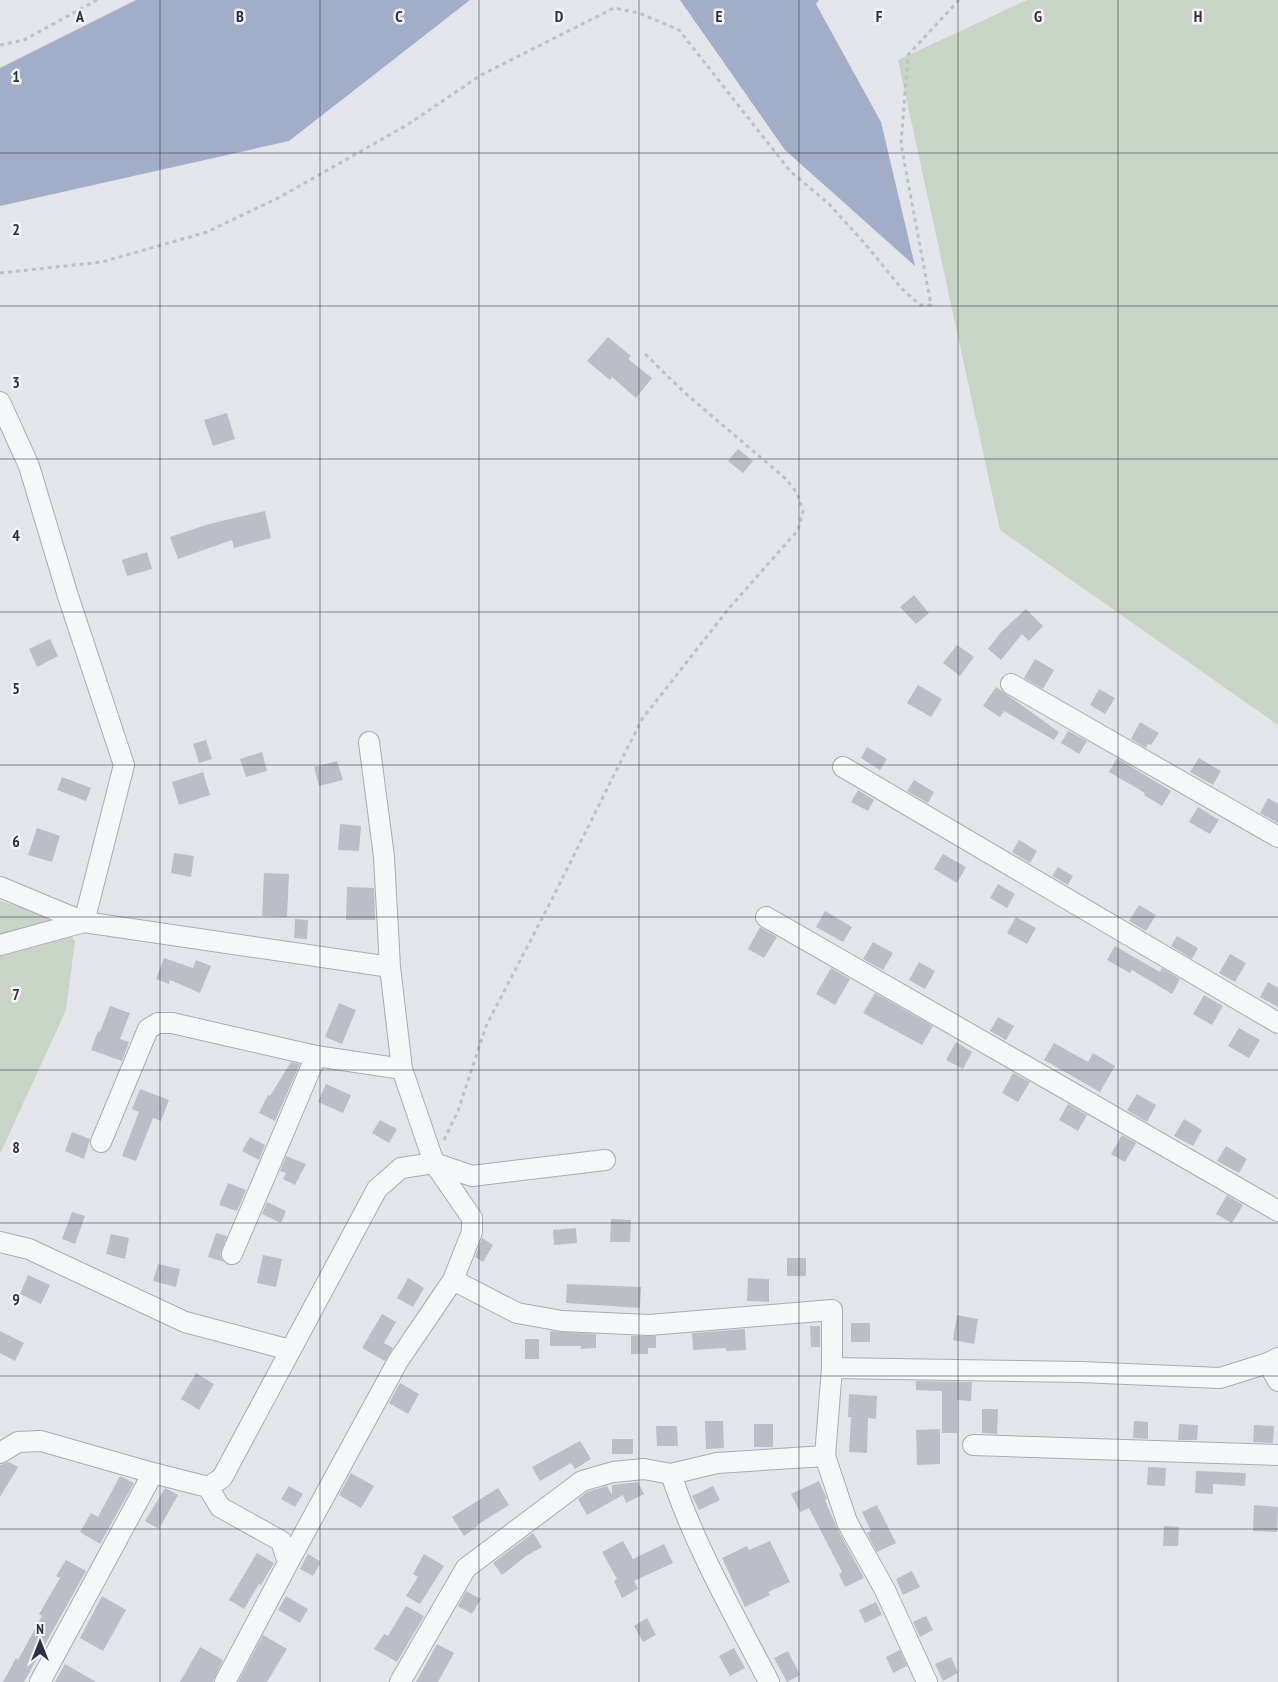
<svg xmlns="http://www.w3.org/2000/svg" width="1278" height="1682" viewBox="0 0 1278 1682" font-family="'PT Sans Narrow',sans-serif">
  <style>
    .green { fill: #c7d4c6 }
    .water { fill: #a2aec7 }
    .building { fill: #bbbec7 }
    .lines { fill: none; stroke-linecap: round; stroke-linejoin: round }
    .minor-casing { stroke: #a9abb4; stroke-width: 22 }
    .path { stroke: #bec0c5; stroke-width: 3; stroke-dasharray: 4 4; stroke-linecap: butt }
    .minor { stroke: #f6f7f9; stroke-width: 20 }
    .grid { fill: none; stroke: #2d3141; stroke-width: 1; stroke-opacity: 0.55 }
    .grid-label { font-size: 16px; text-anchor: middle; font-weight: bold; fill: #2d3141; stroke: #f3f5f8; stroke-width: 5; stroke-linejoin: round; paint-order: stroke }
  </style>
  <rect width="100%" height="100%" fill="#e4e5ea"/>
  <path class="green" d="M1027 0H1278V725L1000 530 898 60Z
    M0 901 56 918 75 941 66 1010 0 1154Z"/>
  <path class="water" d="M136 0H470L289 141 0 206V68Z
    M680 0H819L816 4 881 122 915 266 785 150Z"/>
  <path class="building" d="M608 337 631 356 628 359 652 378 636 398 612 377 610 380 587 361Z
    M227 413 235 439 213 446 204 420Z
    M738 449 753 461 743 473 728 461Z
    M265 511 271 538 234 548 232 540 178 559 170 537 209 524Z
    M147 552 152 569 127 576 122 560Z
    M914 595 929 613 916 624 900 607Z
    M1026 609 1043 626 1029 641 1022 634 1001 660 988 649 1001 632Z
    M50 639 58 656 37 667 29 649Z
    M957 645 974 657 960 676 943 663Z
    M1035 659 1054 670 1043 689 1024 678Z
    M918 685 942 699 931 717 907 703Z
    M996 687 1059 732 1054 740 1004 711 1000 717 983 706Z
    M1099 689 1115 698 1105 714 1090 705Z
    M1140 722 1159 733 1151 745 1148 744 1146 748 1131 739Z
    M1068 731 1087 741 1079 754 1061 743Z
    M206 740 212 759 199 763 193 744Z
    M867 747 887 759 880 770 861 758Z
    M262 752 267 771 246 777 240 759Z
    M1117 758 1171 791 1162 806 1144 795 1145 793 1109 772Z
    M1199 758 1221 771 1213 785 1190 772Z
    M337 761 343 780 319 786 314 767Z
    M203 772 210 795 179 805 172 782Z
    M62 777 91 788 86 801 57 790Z
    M914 780 934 792 928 803 907 791Z
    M858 790 874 800 868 811 851 802Z
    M1268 798 1278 804V823L1260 813Z
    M1198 807 1219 820 1210 834 1189 822Z
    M340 824 361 826 359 851 338 850Z
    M37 828 60 836 52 862 28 855Z
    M1019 840 1037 851 1030 863 1012 852Z
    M174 853 194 856 191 877 171 873Z
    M943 854 966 867 957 883 934 869Z
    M1058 867 1073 876 1068 885 1052 876Z
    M264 873 289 874 287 917 262 916Z
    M998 884 1015 894 1007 908 990 898Z
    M347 887 374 888 375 920H346Z
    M1139 905 1156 915 1146 931 1129 921Z
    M825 911 852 927 843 942 816 927Z
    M1016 917 1036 928 1027 944 1007 933Z
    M295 919 308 920 307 939 294 938Z
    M760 927 777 937 764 958 748 949Z
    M1177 936 1198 948 1192 959 1171 946Z
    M873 942 893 953 883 970 863 959Z
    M1115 946 1160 972 1162 968 1180 979 1172 994 1132 970 1130 973 1107 960Z
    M1230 954 1246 963 1235 982 1219 973Z
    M164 958 193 968 196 960 211 966 200 993 170 980 169 984 156 979Z
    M919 962 935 971 925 989 909 980Z
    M831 968 850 979 835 1005 816 994Z
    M1268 982 1278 988V1007L1260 997Z
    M875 993 933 1026 922 1045 863 1013Z
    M1204 995 1223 1006 1212 1025 1193 1014Z
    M339 1003 356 1010 342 1044 325 1037Z
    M110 1006 130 1013 120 1039 129 1042 122 1061 91 1050 98 1031 100 1032Z
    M998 1017 1014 1026 1006 1040 990 1031Z
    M1239 1028 1260 1040 1249 1058 1228 1046Z
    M956 1042 972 1052 963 1069 946 1060Z
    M1054 1043 1088 1062 1093 1053 1115 1066 1100 1092 1044 1060Z
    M291 1062 300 1064 275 1121 259 1113 268 1095 270 1096Z
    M1013 1073 1030 1082 1018 1102 1002 1093Z
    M326 1084 351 1095 343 1113 318 1102Z
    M140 1089 169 1100 161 1121 153 1118 136 1161 122 1156 139 1112 132 1109Z
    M1137 1094 1156 1105 1147 1122 1127 1110Z
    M1068 1104 1087 1115 1078 1131 1059 1120Z
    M1184 1119 1202 1130 1193 1146 1174 1136Z
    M380 1120 397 1129 389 1143 372 1133Z
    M72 1132 90 1139 84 1159 65 1151Z
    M1122 1135 1136 1143 1125 1162 1111 1154Z
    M250 1137 265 1145 259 1160 242 1151Z
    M1226 1146 1247 1159 1239 1173 1217 1161Z
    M286 1156 306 1164 295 1185 283 1179 286 1173 280 1171Z
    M228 1183 246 1190 237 1211 219 1205Z
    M1227 1195 1243 1205 1232 1223 1216 1214Z
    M267 1202 286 1211 281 1223 262 1214Z
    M72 1212 85 1216 75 1244 62 1239Z
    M611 1219 631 1220 630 1242H610Z
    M576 1228 577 1243 554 1245 553 1230Z
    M216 1233 227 1236 220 1255 224 1262 208 1257Z
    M111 1234 129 1238 125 1259 106 1254Z
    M482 1238 493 1245 483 1262 475 1257Z
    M263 1255 282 1259 276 1287 257 1283Z
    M787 1258H806V1276H787Z
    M158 1264 180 1269 176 1287 153 1281Z
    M28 1275 50 1285 41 1304 20 1294Z
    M408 1278 424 1288 413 1307 397 1298Z
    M748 1278 769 1279V1302L747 1301Z
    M567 1284 641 1287 640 1308 566 1303Z
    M382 1314 396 1322 384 1343 393 1348 385 1361 362 1348Z
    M957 1315 978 1319 974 1344 953 1340Z
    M851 1323H870V1342H851Z
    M810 1326H820V1347H811Z
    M745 1329 746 1350 726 1351V1348L693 1350 692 1333Z
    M0 1331 24 1343 15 1361 0 1353Z
    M550 1331 596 1334V1348L581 1349V1346H550Z
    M631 1336H656V1348H648V1354H631Z
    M525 1339H539V1359H525Z
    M196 1373 214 1384 199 1410 181 1399Z
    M916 1381 972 1382 971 1401 957 1400V1433H942V1391L916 1390Z
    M400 1383 419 1394 408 1414 389 1403Z
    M849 1394 877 1396 876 1419 868 1418 867 1453 849 1452 851 1417H848Z
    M982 1409H998L997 1434 982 1433Z
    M705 1421H723L724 1448 706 1449Z
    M1134 1421 1148 1422V1439L1133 1438Z
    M754 1424H773V1447H754Z
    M1179 1424 1198 1425 1197 1440H1178Z
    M1254 1425 1274 1426 1273 1443 1253 1442Z
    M656 1426H677L678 1446H657Z
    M940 1429V1464L917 1465 916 1430Z
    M612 1439H633V1454H612Z
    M580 1441 591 1459 575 1469 571 1463 540 1481 532 1467Z
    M9 1462 18 1467 0 1497V1465Z
    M1148 1467 1166 1468 1165 1486 1147 1485Z
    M1196 1471 1246 1473 1245 1486 1213 1484V1494L1195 1493Z
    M351 1473 374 1486 361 1508 339 1495Z
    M120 1476 134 1483 100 1544 80 1532 91 1513 98 1517Z
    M819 1481 826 1497 827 1499 825 1500 837 1528 864 1578 845 1587 839 1574 842 1572 809 1508 800 1512 791 1494Z
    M638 1482 644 1494 626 1503 623 1495 587 1515 578 1499 587 1492 607 1486 612 1495V1485Z
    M289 1486 303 1494 295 1507 281 1499Z
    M713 1486 720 1500 699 1510 692 1496Z
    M165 1488 178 1495 159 1529 145 1521Z
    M498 1488 509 1505 477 1525 478 1526 464 1536 452 1517Z
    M877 1505 896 1543 877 1552 867 1533 871 1531 862 1512Z
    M1254 1505 1278 1507 1277 1532 1253 1531Z
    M1164 1526 1179 1527 1178 1546H1163Z
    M533 1533 542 1547 526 1556 502 1575 493 1563Z
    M623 1541 633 1559 664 1544 673 1563 634 1581 638 1589 622 1598 614 1581 617 1579 602 1552Z
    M770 1541 790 1582 768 1592 770 1595 745 1607 722 1558 747 1546 749 1550Z
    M257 1553 274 1563 261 1585 259 1584 244 1609 229 1600Z
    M308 1554 321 1562 313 1576 300 1569Z
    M424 1554 444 1566 420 1604 406 1596 418 1577 413 1574Z
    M66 1560 86 1571 24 1682H3L16 1658 18 1660 42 1616 39 1614 60 1578 56 1576Z
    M912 1571 920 1587 903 1595 896 1579Z
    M466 1591 481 1599 472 1614 458 1606Z
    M102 1596 126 1610 103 1651 80 1638Z
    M286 1596 308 1609 300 1623 278 1610Z
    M876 1602 882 1615 865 1623 859 1610Z
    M406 1606 424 1616 397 1662 374 1649 384 1634 388 1636Z
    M926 1616 933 1630 920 1637 913 1622Z
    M647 1618 656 1635 643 1642 634 1626Z
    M263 1635 287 1649 267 1682H238Z
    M437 1644 454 1653 438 1682H416Z
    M200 1647 223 1660 213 1682H180Z
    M734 1648 745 1668 730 1676 719 1656Z
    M900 1650 907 1666 893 1673 886 1657Z
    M788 1651 800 1675 787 1682 774 1658Z
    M951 1657 958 1673 943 1681 935 1664Z
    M65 1664 96 1682H55Z"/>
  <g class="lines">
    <g class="minor-casing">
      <path id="minor" d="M0 402 29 466 68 596 124 765 84 922 0 945
        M1011 684 1278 837
        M369 742 384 857 390 967 402 1069 434 1163 472 1218V1232L453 1280 517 1313 562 1321 649 1325 832 1310V1368L825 1456 847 1522 885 1590 927 1682
        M843 767 1278 1023
        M0 887 84 922 390 967
        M766 917 1278 1211
        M101 1142 148 1029 158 1023H172L316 1056 402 1069
        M0 1242 29 1249 185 1322 290 1350
        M232 1254 316 1056
        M1268 1363 1278 1381
        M832 1368 1080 1372 1220 1378 1268 1363 1278 1358
        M973 1445 1278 1455
        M0 1453 18 1442 41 1441 153 1473 208 1487 222 1478 377 1189 401 1168 434 1163 472 1176 605 1160
        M671 1474C695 1547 734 1614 769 1682
        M208 1487 220 1507 281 1541 288 1563 225 1682
        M288 1563 398 1361 453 1280
        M40 1682 153 1473
        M400 1682 466 1568 582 1481 613 1472 644 1469 671 1474 717 1463 825 1456"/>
    </g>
    <path class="path" d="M0 45 24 40 97 0
      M0 273 102 262 207 232 280 197 407 125 481 75 614 8 639 13 679 30 790 171 829 204 867 246 901 288 920 305H931L901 144 908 55 959 0
      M444 1140 458 1111 486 1026 550 903 642 719 730 607 798 530 803 511 797 493 786 479 685 393 643 352"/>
    <use href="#minor" class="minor"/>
  </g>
  <path class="grid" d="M160 0V1682M320 0V1682M479 0V1682M639 0V1682M799 0V1682M958 0V1682M1118 0V1682M0 153H1278M0 306H1278M0 459H1278M0 612H1278M0 765H1278M0 917H1278M0 1070H1278M0 1223H1278M0 1376H1278M0 1529H1278"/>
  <g class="grid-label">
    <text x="80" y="22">A</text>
    <text x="240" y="22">B</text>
    <text x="399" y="22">C</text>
    <text x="559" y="22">D</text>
    <text x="719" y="22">E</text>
    <text x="879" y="22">F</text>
    <text x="1038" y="22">G</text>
    <text x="1198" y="22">H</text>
    <text x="16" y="82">1</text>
    <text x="16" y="235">2</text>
    <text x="16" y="388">3</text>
    <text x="16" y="541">4</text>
    <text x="16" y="694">5</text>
    <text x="16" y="847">6</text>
    <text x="16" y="1000">7</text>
    <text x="16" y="1153">8</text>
    <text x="16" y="1305">9</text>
  </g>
  <g transform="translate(40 1642)" stroke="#f3f5f8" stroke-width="4" paint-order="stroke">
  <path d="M0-4L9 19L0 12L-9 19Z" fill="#2d3141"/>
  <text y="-8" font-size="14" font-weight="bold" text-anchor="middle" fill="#2d3141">N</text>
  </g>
</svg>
